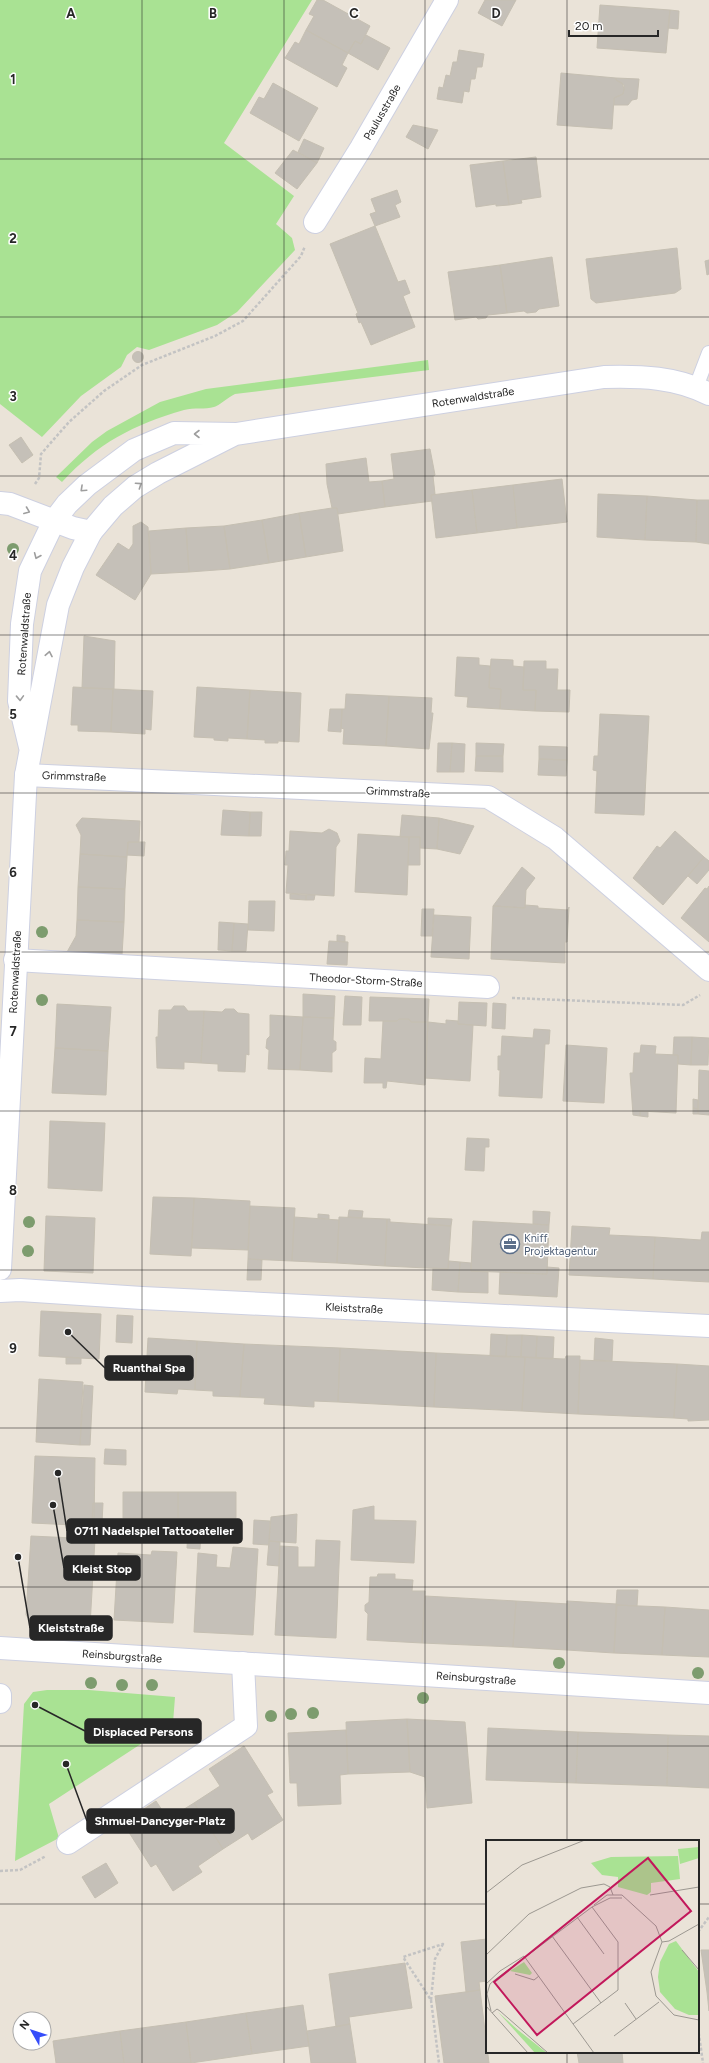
<svg xmlns="http://www.w3.org/2000/svg" width="709" height="2063" viewBox="0 0 709 2063" font-family="Figtree,sans-serif">
  <style>
    .green { fill: #a9e293 }
    .building { fill: #c5c0b8; stroke: #c5bfb2 }
    .lines { fill: none; stroke-linecap: round; stroke-linejoin: round }
    .lane-casing { stroke: #cdd0e1; stroke-width: 16 }
    .street-casing { stroke: #cdd0e1; stroke-width: 24 }
    .secondary-casing { stroke: #cdd0e1; stroke-width: 24 }
    .path { stroke: #c3c3c3; stroke-width: 2.5; stroke-dasharray: 3 2; stroke-linecap: butt }
    .lane { stroke: #fff; stroke-width: 14 }
    .street { stroke: #fff; stroke-width: 22 }
    .secondary { stroke: #fff; stroke-width: 22 }
    .tree { fill: #7d9c6e }
    .oneway { stroke: #9e9e9e }
    .grid { fill: none; stroke: #272727; stroke-width: 1; stroke-opacity: 0.55 }
    .labels { text-anchor: middle; stroke-width: 3; stroke-linejoin: round; paint-order: stroke }
    .street-label { font-size: 11px; fill: #272727; stroke: #fff }
    .service-label { font-size: 11px; fill: #4e5e75; stroke: #fff; text-anchor: start }
    .inset-road { fill: none; stroke: #9c9891; stroke-width: 1 }
    .view { fill: #c2185b; fill-opacity: 0.15; stroke: #c2185b; stroke-width: 2 }
    .inset-edge { fill: none; stroke: #272727; stroke-width: 2 }
    .grid-label { font-size: 13px; text-anchor: middle; font-weight: bold; fill: #272727; stroke: #fff; stroke-width: 3; stroke-linejoin: round; paint-order: stroke }
    .leader { fill: none; stroke: #272727; stroke-width: 1.5 }
    .callout-dot { fill: #272727; stroke: #fff; stroke-width: 1.5 }
    .callout { fill: #272727; stroke: #272727; stroke-width: 1.5 }
    .callout-label { font-size: 12px; text-anchor: middle; font-weight: bold; fill: #fff }
  </style>
  <rect width="100%" height="100%" fill="#eae3d8"/>
  <path class="green" d="M0 0H312L224 143 294 196 276 224 292 238 295 250 237 312 217 325 149 350 137 347 127 355 121 367 81 396 42 437 0 404Z
    M428 360 429 370 235 394C228 397 219 406 214 407 205 410 194 407 184 410 133 425 98 443 62 482L56 477 92 442 107 431 160 402 206 389Z
    M47 1690H89L175 1697 173 1723 49 1804 59 1838 15 1861 24 1704 33 1692Z"/>
  <path class="building" d="M317 0H323L370 26 361 44 355 41 348 53 306 30 314 16 309 14Z
    M485 0H516L502 26 478 13Z
    M600 5 670 10 666 53 597 48Z
    M670 10 679 11 678 29 668 28Z
    M306 30 348 53 342 65 347 68 337 87 285 58 295 42 299 44Z
    M366 35 390 48 378 70 348 53 355 41 361 44Z
    M459 50 484 54 482 67H477L475 79H471L469 92 464 91 462 103 437 99 439 87 443 88 446 75 450 76 453 62H457Z
    M561 73 616 78V80L622 83 624 89 623 94 614 98 612 129 557 125Z
    M616 78 639 79 637 99 632 100 628 105H614V98L623 94 624 89V85L616 80Z
    M273 83 318 108 299 141 250 113 259 97 264 99Z
    M413 125 438 130 428 149 406 137Z
    M304 139 324 148 317 163 298 152Z
    M293 150 317 163 297 189 275 173Z
    M536 157 541 197 521 200 522 203 509 205 503 161Z
    M503 161 509 205 496 206V204L476 207 470 165Z
    M397 190 401 202 395 205 400 217 375 226 370 214 376 212 371 199Z
    M375 226 398 282 405 280 410 293 403 296 415 327 371 345 361 322 359 323 356 314 358 313 330 244Z
    M677 248 681 289 675 293 596 303 591 299 586 259Z
    M552 257 559 306 539 309 536 312 527 313 524 311 507 313 500 265Z
    M709 260V274L707 275 705 261Z
    M500 265 507 313 488 315 486 318 478 319 476 317 455 320 448 272Z
    M132.5 357a5.5 5.5 0 1 1 11 0a5.5 5.5 0 1 1-11 0Z
    M21 437 33 455 22 463 9 445Z
    M430 449 435 475 433 476 435 494 431 495 432 501 385 507 382 481 394 479 391 454Z
    M366 458 369 482 382 481 385 507 338 514 337 508H332L327 484 326 464Z
    M562 479 567 522 517 528 513 485Z
    M513 485 517 528 477 533 472 490Z
    M472 490 477 533 436 538 431 495Z
    M598 494 647 496 645 540 597 537Z
    M647 496 697 500 696 542 645 540Z
    M697 500H709V544L696 542Z
    M332 508H337L343 551 306 557 299 513Z
    M299 513 306 557 269 563 262 520Z
    M262 520 269 563 230 569 224 526Z
    M141 522 148 527 151 574 135 600 96 575 118 543 129 550 133 544V526Z
    M224 526 230 569 189 572 186 528Z
    M186 528 189 572 151 574 149 531Z
    M84 636 115 641 114 689 82 688Z
    M457 657 479 658V665L490 666 489 688 501 689 500 709 467 707 468 697 455 696Z
    M491 659 513 660V666L524 667 523 690H536L535 711 500 709 501 689 489 688Z
    M524 661H546V669H558L557 690H570L569 712 535 711 536 690H523Z
    M73 687 113 689 111 732 78 731V725H71Z
    M197 687 250 690 247 739 228 738V741L214 740V738L194 737Z
    M113 689 153 691 151 730 145 729V734L111 732Z
    M250 690 301 693 299 742 278 741V743H265V740L247 739Z
    M346 694 389 696 386 746 343 744 344 729 341 728 342 709H345Z
    M389 696 432 698 431 713H433L429 749 386 746Z
    M330 709H342L341 732 328 731Z
    M600 714 649 716 644 815 595 813 597 771 593 770 594 756H598Z
    M438 743H452L450 772H437Z
    M452 743 465 744 464 772H450Z
    M476 743 504 744 503 756H476Z
    M539 746 567 747V760L539 759Z
    M476 756H503V772L475 771Z
    M539 759 567 760 566 776 538 775Z
    M223 810 250 812 249 836 221 835Z
    M250 812H262L261 836H249Z
    M402 815 439 818 437 849 420 848V837H400Z
    M82 818 140 821 139 842H128L127 857 80 854 81 835 76 825Z
    M439 818 474 826 460 854 437 849Z
    M329 829 337 833 340 841 336 847 334 896 286 893 288 865H285L286 851H289L290 831 322 833Z
    M675 831 704 857 663 905 633 878 657 846 660 848Z
    M358 834 409 837 407 895 355 892Z
    M409 837H420V865H408Z
    M128 842H145L144 856 127 855Z
    M80 854 127 857 125 889 78 887Z
    M704 857 709 861V870L697 884 688 876Z
    M522 867 535 878 526 890 525 908 493 906Z
    M709 886V942L681 918 705 888 707 889Z
    M78 887 125 889 124 922 77 920Z
    M290 894 306 895V900L290 899Z
    M306 895H315L314 900H306Z
    M249 901H275L274 931 248 930Z
    M525 905 538 906V908L568 910 569 907 567 942H565V963L491 959 493 906 525 908Z
    M422 909H434L432 936H421Z
    M434 915 471 917 469 959 431 957Z
    M77 920 124 922 122 955 67 952 76 936Z
    M219 922 234 923 232 951 218 950Z
    M234 923 248 924 246 951H232Z
    M337 935 345 936V942L337 941Z
    M329 941 348 942 347 965 327 964Z
    M303 994 335 996 334 1018 303 1017Z
    M345 996 362 997 361 1025H343Z
    M370 997 429 999 428 1022H411L409 1019H399L397 1021H369Z
    M459 1002 487 1003 486 1026 458 1024Z
    M493 1003 506 1004 505 1029 492 1028Z
    M57 1004 111 1007 108 1051 55 1048Z
    M174 1006H184L188 1011H204L201 1063 184 1062V1069L157 1068 156 1037H158L159 1010H171Z
    M225 1009H234L238 1013 249 1014V1055L246 1054 245 1072 218 1071V1064L201 1063 204 1011 222 1012Z
    M270 1015 303 1017 300 1070 268 1069 269 1050 266 1048 267 1039 270 1036Z
    M303 1017 334 1018 333 1040 336 1042V1050L332 1053V1072L300 1070Z
    M399 1019H409L411 1022H428L425 1085 387 1081 386 1088H383V1083H364L365 1058 381 1059 383 1021H397Z
    M446 1020 458 1021V1024L473 1025 470 1081 425 1078 428 1022 446 1024Z
    M534 1029 550 1030 549 1044H545L542 1098 499 1096 500 1070H498V1056H501L502 1036 533 1038Z
    M674 1037H692L691 1065 678 1064V1055H673Z
    M692 1037 709 1038 708 1065H691Z
    M566 1045 607 1048 604 1103 563 1101Z
    M641 1045 656 1046 655 1054 678 1055 676 1113 640 1111V1116L633 1115 630 1073H633L634 1053H640Z
    M55 1048 108 1051 106 1095 52 1093Z
    M699 1070 709 1071V1115L698 1114Z
    M693 1099 698 1100V1109L693 1108Z
    M693 1108 698 1109V1114H693Z
    M640 1111 648 1112V1117L640 1116Z
    M50 1121 105 1123 102 1191 48 1188Z
    M467 1138 489 1139V1147H485L484 1171 465 1170Z
    M153 1197 194 1198 191 1256 150 1254Z
    M194 1198 250 1201 248 1250 192 1248Z
    M250 1206 295 1208 292 1261 248 1259Z
    M349 1210 363 1211 362 1218 348 1217Z
    M533 1211 550 1212 549 1225 533 1224Z
    M318 1214 329 1215V1219L318 1218Z
    M46 1216 95 1218 93 1273 44 1271Z
    M294 1217 339 1220 337 1263 292 1261Z
    M339 1217 387 1219 385 1266 337 1263Z
    M428 1218 452 1219 451 1226 428 1224Z
    M387 1219H390V1222L451 1226 448 1269 385 1266Z
    M473 1221 549 1225 547 1274 471 1271Z
    M572 1226 610 1228 609 1235 655 1237 653 1279 569 1275Z
    M702 1232H709V1282L653 1279 655 1237 701 1240Z
    M248 1259 262 1260 261 1280H247Z
    M449 1261 460 1262 458 1292 432 1290 433 1268 448 1269Z
    M460 1262 471 1263V1271L488 1272V1293L458 1292Z
    M547 1267 559 1268 557 1297 499 1294 500 1272 547 1274Z
    M41 1311 101 1314 99 1359 39 1356Z
    M117 1315 133 1316 132 1343 116 1342Z
    M491 1334 507 1335 506 1357 490 1356Z
    M507 1335H522L521 1357H506Z
    M522 1335 537 1336 536 1358 521 1357Z
    M537 1336 554 1337 553 1359 536 1358Z
    M148 1338 197 1341 195 1390 178 1389 177 1394 145 1392Z
    M595 1338 613 1340 612 1361 594 1360Z
    M197 1341 244 1344 240 1397 213 1396V1391L195 1390Z
    M244 1344 340 1348 338 1402 314 1401V1407L264 1404 265 1398 240 1397Z
    M340 1348 436 1353 434 1407 338 1402Z
    M436 1353 525 1357 522 1411 434 1407Z
    M566 1356H580L578 1414 522 1411 525 1357 565 1359Z
    M66 1357 81 1358V1364H66Z
    M580 1360 677 1364 674 1418 578 1414Z
    M677 1364 709 1366V1420L688 1421V1419L674 1418Z
    M39 1379 83 1382 80 1445 36 1442Z
    M84 1385 93 1386 90 1445H80Z
    M105 1449 126 1450V1465L104 1464Z
    M35 1456 95 1458 94 1526 32 1523Z
    M123 1492H178V1518H123Z
    M178 1492H236V1518H178Z
    M93 1503H103L102 1523H92Z
    M374 1506V1520L416 1521 414 1563 351 1560 353 1510Z
    M297 1514 296 1543 269 1541 271 1517Z
    M254 1520 270 1521 269 1545 253 1544Z
    M188 1526H201L200 1549 187 1548Z
    M31 1536 95 1539 90 1626 32 1623 26 1615Z
    M316 1540 340 1541 336 1638 275 1635 280 1546 298 1547V1567H315Z
    M269 1541 280 1542 279 1566 267 1565Z
    M233 1547 258 1549 253 1635 194 1632 198 1553 217 1555 216 1567 230 1568Z
    M152 1551 177 1552 173 1623 114 1620 118 1553 151 1555Z
    M378 1574H395V1579L413 1580 412 1591H425L422 1643 367 1640 368 1614 365 1611V1605L369 1602 370 1577H377Z
    M617 1590H638L637 1606 616 1605Z
    M425 1596 516 1601 513 1647 422 1643Z
    M516 1601 569 1604 567 1650 513 1647Z
    M567 1601 617 1604 614 1653 567 1650 569 1604H567Z
    M616 1605 665 1607 662 1655 614 1653Z
    M665 1607 709 1610V1657L662 1655Z
    M407 1719 465 1722 472 1803 427 1808 425 1777 410 1772Z
    M407 1719 410 1772 348 1774 346 1722Z
    M488 1728 578 1732 576 1783 486 1780Z
    M346 1730 348 1774 340 1775 341 1804 298 1806 297 1783H290L288 1733Z
    M578 1732 668 1735 667 1786 576 1783Z
    M668 1735 709 1736V1788L667 1786Z
    M244 1746 273 1792 267 1795 283 1820 252 1840 248 1833 223 1849 194 1803 220 1786 209 1769Z
    M156 1801 168 1819 194 1803 223 1849 198 1866 202 1872 173 1891 156 1864 151 1867 123 1823Z
    M106 1863 118 1883 95 1898 82 1877Z
    M487 1939V1981L479 1982 480 1990 466 1992 461 1942Z
    M701 1950H709V2011L707 1992Z
    M405 1963 412 2008 349 2017 350 2024 336 2027 329 1974Z
    M480 1990 489 2063H444L435 1996Z
    M303 2005 309 2046 252 2054 246 2013Z
    M246 2013 252 2054 191 2063 186 2022Z
    M186 2022 191 2063H124L120 2031Z
    M350 2024 356 2063H311L307 2031Z
    M120 2031 124 2063H56L53 2041Z
    M577 2052H622L623 2063H579Z"/>
  <g class="lines">
    <g class="lane-casing">
      <path id="lane" d="M696 387 709 353"/>
    </g>
    <g class="street-casing">
      <path id="street" d="M315 222 361 148 447 0
        M0 503 10 504 73 528 91 532
        M26 775 488 797 555 838 709 970
        M15 960 488 987
        M0 1291 20 1290 142 1298 709 1326
        M68 1843 246 1726 243 1663"/>
    </g>
    <g class="secondary-casing">
      <path id="secondary" d="M30 747 19 701 22 624 30 571 54 521 67 504 87 485 134 450 174 433 236 434 604 377C641 376 676 377 709 394
        M0 1269 26 775 58 605 73 567 91 532 113 506 135 487 158 473 233 435
        M0 1648 709 1693
        M0 1695V1702"/>
    </g>
    <path class="path" d="M35 484 39 478 41 454 69 422 104 391 142 365 215 336 243 321 301 256 305 246
      M512 998 683 1005 700 995
      M0 1871 20 1870 46 1856
      M698 1932 709 1917
      M443 1944 435 1959 431 2000 403 1957Z
      M431 2000 439 2063
      M698 2028 703 2063"/>
    <use href="#lane" class="lane"/>
    <use href="#street" class="street"/>
    <use href="#secondary" class="secondary"/>
  </g>
  <g class="tree">
    <circle cx="13" cy="549" r="6"/>
    <circle cx="42" cy="932" r="6"/>
    <circle cx="42" cy="1000" r="6"/>
    <circle cx="29" cy="1222" r="6"/>
    <circle cx="28" cy="1251" r="6"/>
    <circle cx="559" cy="1663" r="6"/>
    <circle cx="698" cy="1673" r="6"/>
    <circle cx="91" cy="1683" r="6"/>
    <circle cx="122" cy="1685" r="6"/>
    <circle cx="152" cy="1685" r="6"/>
    <circle cx="423" cy="1698" r="6"/>
    <circle cx="313" cy="1713" r="6"/>
    <circle cx="291" cy="1714" r="6"/>
    <circle cx="271" cy="1716" r="6"/>
  </g>
  <defs><path id="oneway-chevron" d="M-2-3.5L2.5 0L-2 3.5" fill="none" stroke-width="1.6" stroke-linecap="round" stroke-linejoin="round"/></defs>
  <g class="oneway">
    <use href="#oneway-chevron" transform="translate(197 434) rotate(-180)"/>
    <use href="#oneway-chevron" transform="translate(139 485) rotate(-34)"/>
    <use href="#oneway-chevron" transform="translate(83 489) rotate(137)"/>
    <use href="#oneway-chevron" transform="translate(27 511) rotate(22)"/>
    <use href="#oneway-chevron" transform="translate(37 556) rotate(113)"/>
    <use href="#oneway-chevron" transform="translate(49 654) rotate(-79)"/>
    <use href="#oneway-chevron" transform="translate(20 698) rotate(88)"/>
  </g>
  <path class="grid" d="M142 0V2063M284 0V2063M425 0V2063M567 0V1841M0 159H709M0 317H709M0 476H709M0 635H709M0 793H709M0 952H709M0 1111H709M0 1270H709M0 1428H709M0 1587H709M0 1746H709M0 1904H487M698 1904H709M567 2052V2063"/>
  <defs>
    <g id="office-ring" transform="scale(1)"><circle r="9.5" fill="#fff" stroke="#5c6f8a" stroke-width="1.5"/><path d="M-6-3h4V-5.5h4V-3h4V5H-6ZM-1-4.5V-3h2v-1.5ZM-6 0V1H6V0Z" fill="#5c6f8a"/></g>
  </defs>
  <g fill-rule="evenodd">
    <use href="#office-ring" x="510" y="1244"/>
  </g>
  <g class="labels">
    <g class="street-label">
      <text transform="translate(382 112) rotate(-60)" y="4">Paulusstraße</text>
      <text transform="translate(473 397) rotate(-9)" y="4">Rotenwaldstraße</text>
      <text transform="translate(24 634) rotate(-86)" y="4">Rotenwaldstraße</text>
      <text transform="translate(74 776) rotate(2)" y="4">Grimmstraße</text>
      <text transform="translate(398 792) rotate(3)" y="4">Grimmstraße</text>
      <text transform="translate(15 972) rotate(-87)" y="4">Rotenwaldstraße</text>
      <text transform="translate(366 980) rotate(3)" y="4">Theodor-Storm-Straße</text>
      <text transform="translate(354 1308) rotate(3)" y="4">Kleiststraße</text>
      <text transform="translate(122 1656) rotate(4)" y="4">Reinsburgstraße</text>
      <text transform="translate(476 1678) rotate(4)" y="4">Reinsburgstraße</text>
    </g>
    <g class="service-label">
      <text x="524" y="1242">Kniff<tspan x="524" dy="13">Projektagentur</tspan></text>
    </g>
  </g>
  <g transform="translate(486 1840)">
    <rect width="213" height="213" fill="#eae3d8"/>
    <path d="M213 7V18L194 24 192 9ZM192 16 194 39 165 43V52L161 55 132 47V37L116 35 105 23 125 17ZM190 101 213 132V175H203L189 169 174 152 172 137 174 122 183 104ZM38 122 46 133 44 135 24 131ZM12 172 32 190 61 213H49Z" fill="#a9e293"/>
    <path class="inset-road" d="M0 53 36 25 99 0M164 55 213 47M108 65 121 55H136L170 86 176 102 165 132 170 156 188 175 213 180M91 77 118 114M66 96 115 163M176 102 183 101 213 84M196 110 213 130M0 115 43 74 95 48 118 44 124 47 127 55M38 116 108 213M29 134 48 140 53 136M0 144 14 131 38 116M139 163 150 179M0 166 42 213M5 171 1 154 4 144 10 139 106 67 124 58H136M6 173 11 169 14 171 62 213M87 184 132 150V102L106 67M128 196 173 162M177 213H192"/>
    <path class="view" d="M162 18 205 71 51 195 8 142Z"/>
    <rect width="213" height="213" class="inset-edge"/>
  </g>
  <g class="grid-label">
    <text x="71" y="18">A</text>
    <text x="213" y="18">B</text>
    <text x="354" y="18">C</text>
    <text x="496" y="18">D</text>
    <text x="13" y="84">1</text>
    <text x="13" y="243">2</text>
    <text x="13" y="401">3</text>
    <text x="13" y="560">4</text>
    <text x="13" y="719">5</text>
    <text x="13" y="877">6</text>
    <text x="13" y="1036">7</text>
    <text x="13" y="1195">8</text>
    <text x="13" y="1353">9</text>
  </g>
  <path class="leader" d="M68 1332L105 1368M58 1473L67 1531M53 1505L64 1568M18 1557L30 1628M35 1705L85 1731M66 1764L87 1821"/>
  <g class="callout-dot">
    <circle cx="68" cy="1332" r="4"/>
    <circle cx="58" cy="1473" r="4"/>
    <circle cx="53" cy="1505" r="4"/>
    <circle cx="18" cy="1557" r="4"/>
    <circle cx="35" cy="1705" r="4"/>
    <circle cx="66" cy="1764" r="4"/>
  </g>
  <g class="callout">
    <rect x="105" y="1356" width="88" height="24" rx="4"/>
    <rect x="67" y="1519" width="175" height="24" rx="4"/>
    <rect x="64" y="1556" width="76" height="24" rx="4"/>
    <rect x="30" y="1616" width="82" height="24" rx="4"/>
    <rect x="85" y="1719" width="116" height="24" rx="4"/>
    <rect x="87" y="1809" width="147" height="24" rx="4"/>
  </g>
  <g class="callout-label">
    <text x="149" y="1372">Ruanthai Spa</text>
    <text x="154" y="1535">0711 Nadelspiel Tattooatelier</text>
    <text x="102" y="1573">Kleist Stop</text>
    <text x="71" y="1632">Kleiststraße</text>
    <text x="143" y="1736">Displaced Persons</text>
    <text x="160" y="1825">Shmuel-Dancyger-Platz</text>
  </g>
  <g transform="translate(32 2031) rotate(309)"><circle r="19" fill="#ffffff" stroke="#a9a9a9"/>
  <path d="M0-3L7 15L0 10L-7 15Z" fill="#354dfa"/>
  <text y="-6" font-size="11" font-weight="bold" text-anchor="middle" fill="#272727">N</text>
  </g>
  <path d="M569 30v6h89v-6" fill="none" stroke="#272727" stroke-width="2"/>
  <text x="575" y="30" font-size="12" fill="#272727" stroke="#ffffff" stroke-width="3" paint-order="stroke">20 m</text>
</svg>
